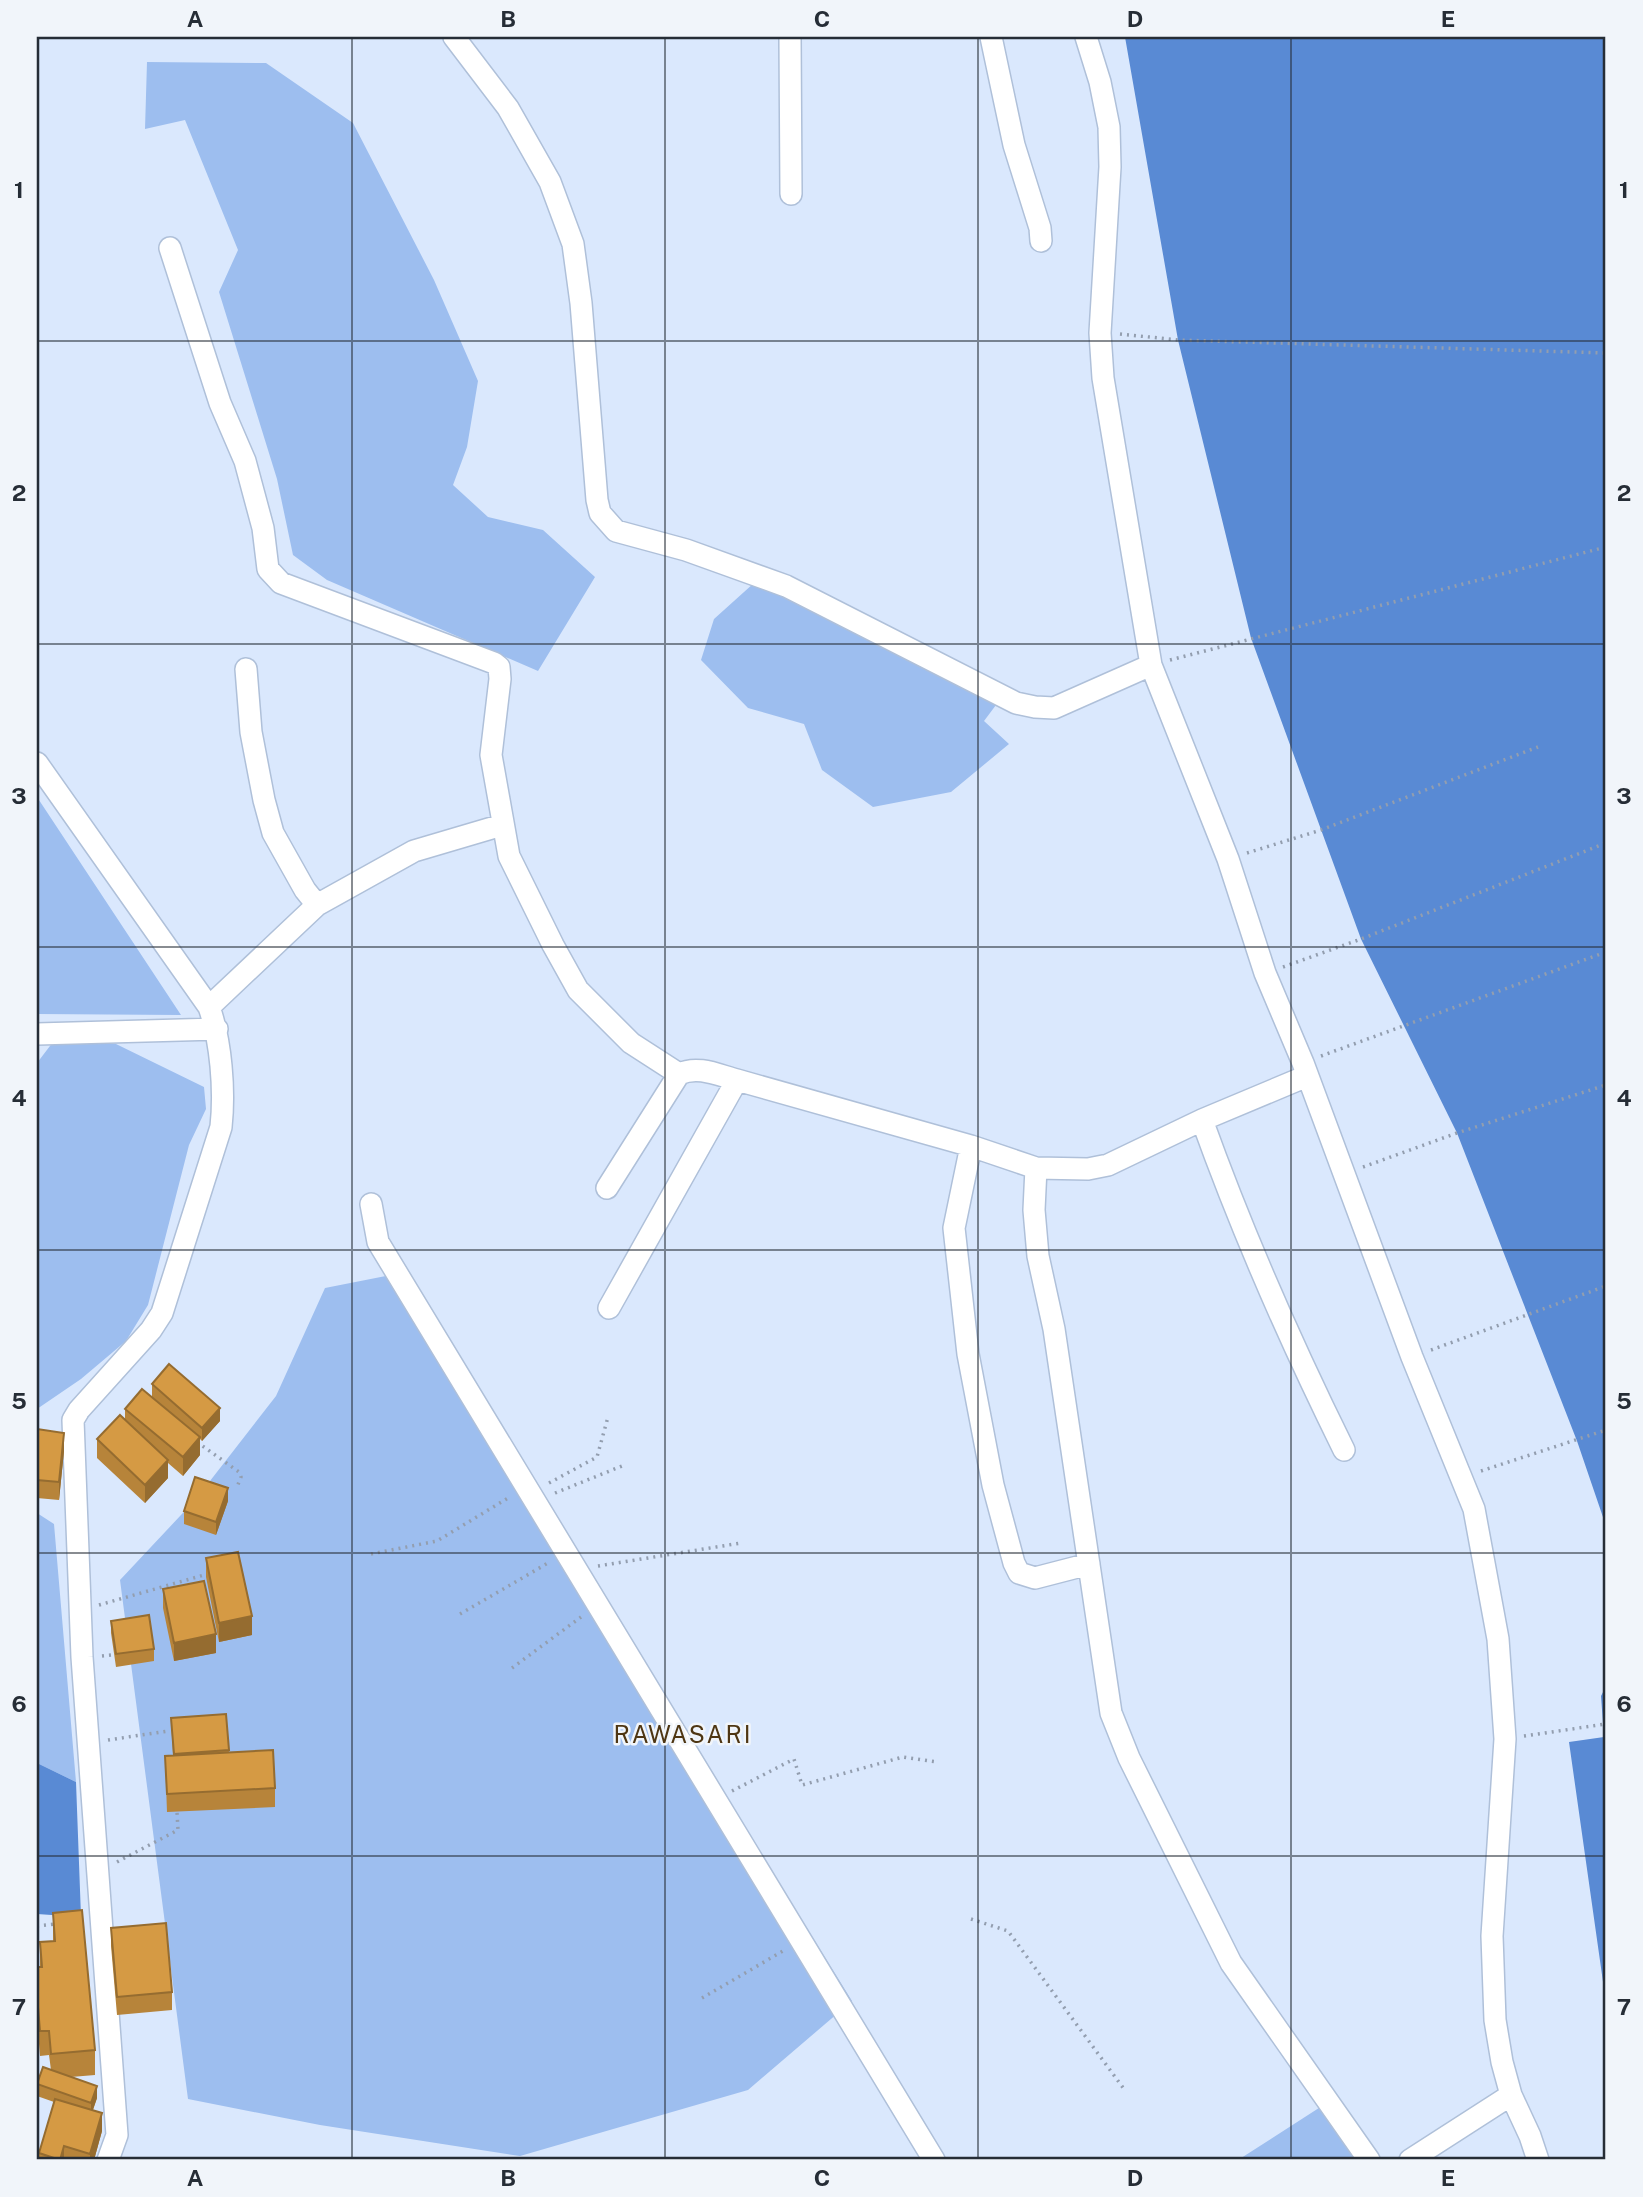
<svg xmlns="http://www.w3.org/2000/svg" width="1643" height="2197" viewBox="0 0 1643 2197" font-family="'Public Sans',sans-serif">
  <style>
    .green { fill: #9dbeef }
    .water { fill: #598ad4 }
    .lines { fill: none; stroke-linecap: round; stroke-linejoin: round }
    .minor-casing { stroke: #afc0d9; stroke-width: 24 }
    .path { stroke: #939eaf; stroke-width: 3.5; stroke-dasharray: 2 5; stroke-linecap: butt }
    .minor { stroke: #fff; stroke-width: 21 }
    .wall { fill: #b7843a }
    .shaded-wall { fill: #956c30 }
    .building { fill: #d59a44; stroke: #956c30; stroke-width: 2 }
    .grid { fill: none; stroke: #262d36; stroke-width: 2; stroke-opacity: 0.55 }
    .labels { text-anchor: middle; stroke-width: 5; stroke-linejoin: round; paint-order: stroke }
    .neighbourhood-label { font-size: 24px; letter-spacing: 2px; fill: #4e3613; stroke: #f1f5fa }
    .neatline { fill: none; stroke: #262d36; stroke-width: 2.5 }
    .grid-label { font-size: 23px; text-anchor: middle; font-weight: bold; fill: #262d36 }
  </style>
  <rect width="100%" height="100%" fill="#dae8fd"/>
  <path class="green" d="M147 62 266 63 353 123 434 280 478 381 467 447 453 485 488 517 543 530 595 577 538 671 327 580 293 555 277 479 219 292 238 250 185 120 145 129Z
    M754 583 791 596 999 701 984 721 1009 744 951 792 873 807 822 770 804 724 748 708 701 660 714 619Z
    M37 797 181 1015 37 1014Z
    M53 1042 116 1044 204 1087 206 1109 189 1145 148 1305 126 1341 81 1379 37 1409V1063Z
    M401 1273 852 2001 748 2090 520 2156 320 2125 188 2099 120 1580 196 1499 276 1396 325 1288Z
    M37 1513 54 1524 76 1782 37 1763Z
    M1322 2106 1357 2160H1238Z"/>
  <path class="water" d="M1125 37H1606V1526L1577 1441 1457 1133 1361 939 1251 638 1178 340Z
    M1606 1686V2003L1569 1742 1604 1737 1601 1696Z
    M37 1763 76 1782 81 1917 37 1914Z"/>
  <g class="lines">
    <g class="minor-casing">
      <path id="minor" d="M454 37 508 108 550 182 573 244 581 303 597 500 600 513 616 531 686 550 786 586 1016 703 1035 707 1054 708 1151 665
        M790 37 791 194
        M991 37 1014 145 1040 228 1041 241
        M1086 37 1100 82 1109 127 1110 167 1100 333 1103 378 1151 665 1228 859 1265 973 1303 1063 1412 1357 1474 1509 1498 1639 1505 1739 1492 1936 1495 2020 1502 2062 1511 2095 1530 2136 1538 2160
        M170 248 220 403 245 461 263 528 268 569 281 583 494 663 499 667 500 679 491 755 509 856 553 945 578 990 631 1043 679 1074
        M246 669 251 732 264 800 273 833 305 890 317 905
        M37 763 209 1007C221 1041 225 1090 221 1127L162 1313 151 1330 79 1410 73 1420 82 1657 117 2135 108 2160
        M209 1007 317 905 414 851 502 825
        M37 1034 217 1029
        M1202 1120C1243 1234 1290 1341 1344 1450
        M971 1146 954 1228 968 1354 993 1485 1014 1563 1019 1573 1035 1578 1089 1564
        M1036 1168 1034 1210 1038 1256 1054 1329 1111 1713 1129 1758 1231 1963 1369 2160
        M607 1188 679 1074C698 1065 718 1075 737 1080L971 1146 1036 1168 1088 1169 1108 1165 1202 1120 1307 1076
        M371 1204 378 1242 934 2160
        M609 1308 737 1080
        M1410 2160 1511 2095"/>
    </g>
    <path class="path" d="M1120 334 1178 340 1606 353
      M1170 660 1606 547
      M1247 853 1321 830 1538 747
      M1283 967 1361 939 1606 843
      M1321 1056 1606 952
      M1363 1167 1457 1133 1606 1085
      M1431 1350 1606 1286
      M197 1442 239 1472 241 1477 237 1487
      M1481 1471 1606 1430
      M549 1483 597 1457 608 1417
      M555 1493 622 1466
      M371 1554 437 1541 508 1498
      M598 1566 741 1543
      M99 1605 204 1575
      M460 1614 548 1563
      M102 1656 112 1655
      M512 1668 581 1617
      M1524 1736 1606 1724
      M108 1740 168 1731
      M732 1791 794 1759 802 1785 903 1757 937 1762
      M117 1862 178 1830 177 1812
      M971 1919 1008 1931 1124 2089
      M37 1926 56 1924
      M702 1998 783 1951"/>
    <use href="#minor" class="minor"/>
  </g>
  <path class="wall" d="M152 1384 220 1421 202 1441 200 1439V1455L183 1476 168 1463V1478L145 1503 97 1458V1439L125 1420V1409L152 1396Z
    M37 1429 64 1451 59 1500 37 1498Z
    M228 1501 216 1535 184 1524V1511Z
    M206 1558 252 1635 219 1642 206 1577Z
    M163 1589 216 1653 174 1661 163 1608Z
    M111 1621 154 1649V1661L116 1667 111 1633Z
    M226 1714 229 1753 275 1788V1807L167 1812 165 1756H173L171 1718Z
    M53 1913 95 2050V2075L71 2077 97 2098 93 2110 102 2131 94 2160H39V2153L54 2102 37 2096V2084L51 2070 49 2055 40 2056 37 2019V1967H40V1942L53 1941Z
    M111 1928 172 1992V2010L117 2015 111 1946Z"/>
  <path class="shaded-wall" d="M220 1408V1421L202 1441V1428Z
    M64 1433V1451L59 1500V1482Z
    M200 1437V1455L183 1476V1457Z
    M168 1460V1478L145 1503V1485Z
    M228 1488V1501L216 1535V1522Z
    M252 1616V1635L219 1642V1623Z
    M216 1634V1653L174 1661V1643Z
    M97 2086V2098L91 2115V2103Z
    M102 2113V2131L94 2160H90V2154Z
    M64 2146V2160H60Z"/>
  <path class="building" d="M169 1364 220 1408 202 1428 152 1384Z
    M142 1389 200 1437 183 1457 125 1409Z
    M120 1415 168 1460 145 1485 97 1439Z
    M37 1429 64 1433 59 1482 37 1480Z
    M195 1477 228 1488 216 1522 184 1511Z
    M238 1552 252 1616 219 1623 206 1558Z
    M204 1581 216 1634 174 1643 163 1589Z
    M149 1615 154 1649 116 1654 111 1621Z
    M226 1714 229 1750 174 1754 171 1718Z
    M273 1750 275 1788 167 1794 165 1756Z
    M82 1910 95 2050 51 2054 49 2031H40L37 1995V1967H42L40 1942 55 1941 53 1913Z
    M166 1923 172 1992 117 1997 111 1928Z
    M43 2067 97 2086 91 2103 37 2084Z
    M55 2099 102 2113 90 2154 64 2146 60 2160 39 2153Z"/>
  <path class="grid" d="M352 37V2160M665 37V2160M978 37V2160M1291 37V2160M37 341H1606M37 644H1606M37 947H1606M37 1250H1606M37 1553H1606M37 1856H1606"/>
  <g class="labels">
    <g class="neighbourhood-label">
      <text x="683" y="1743">RAWASARI</text>
    </g>
  </g>
  <rect width="1643" height="2197" fill="none" stroke="#f1f5fa" stroke-width="77"/>
  <rect x="38" y="38" width="1566" height="2120" class="neatline"/>
  <g class="grid-label">
    <text x="195" y="27">A</text>
    <text x="508" y="27">B</text>
    <text x="822" y="27">C</text>
    <text x="1135" y="27">D</text>
    <text x="1448" y="27">E</text>
    <text x="19" y="198">1</text>
    <text x="1624" y="198">1</text>
    <text x="19" y="501">2</text>
    <text x="1624" y="501">2</text>
    <text x="19" y="804">3</text>
    <text x="1624" y="804">3</text>
    <text x="19" y="1106">4</text>
    <text x="1624" y="1106">4</text>
    <text x="19" y="1409">5</text>
    <text x="1624" y="1409">5</text>
    <text x="19" y="1712">6</text>
    <text x="1624" y="1712">6</text>
    <text x="19" y="2015">7</text>
    <text x="1624" y="2015">7</text>
    <text x="195" y="2186">A</text>
    <text x="508" y="2186">B</text>
    <text x="822" y="2186">C</text>
    <text x="1135" y="2186">D</text>
    <text x="1448" y="2186">E</text>
  </g>
</svg>
